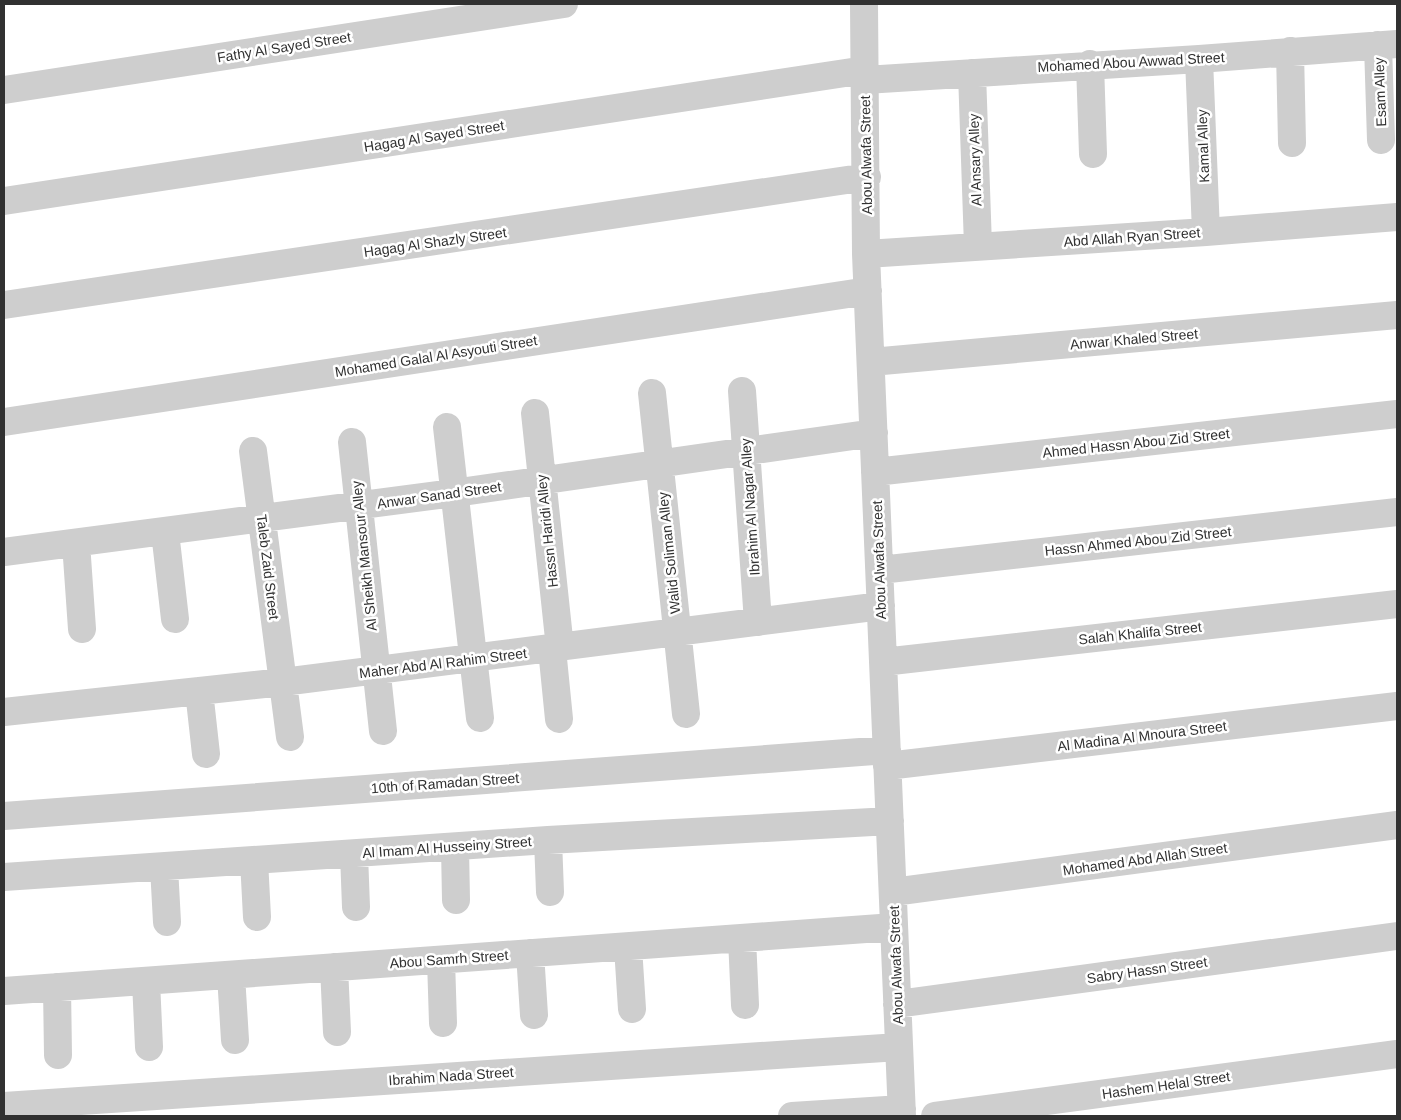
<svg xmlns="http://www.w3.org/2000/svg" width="1401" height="1120" viewBox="0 0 1401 1120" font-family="Helvetica,sans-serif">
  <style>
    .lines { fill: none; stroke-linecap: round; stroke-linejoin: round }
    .minor { stroke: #cecece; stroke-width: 28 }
    .labels { text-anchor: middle; stroke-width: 5; stroke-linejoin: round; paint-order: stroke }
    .street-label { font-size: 14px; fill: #313131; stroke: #fff }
  </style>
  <rect width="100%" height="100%" fill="#fff"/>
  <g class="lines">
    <path class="minor" d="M864 4 866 254 902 1116
      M1378 45 1381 140
      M1290 51 1292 143
      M1199 59 1206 232
      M1090 64 1093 154
      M972 73 978 246
      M865 80 1199 59 1397 44
      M4 90 564 4
      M4 201 865 70
      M866 254 1206 232 1397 217
      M4 305 867 177
      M871 362 1397 315
      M742 391 758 622
      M652 393 686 714
      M535 413 560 648
      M4 422 868 291
      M447 427 480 718
      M352 442 383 731
      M253 451 290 737
      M875 472 1397 414
      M165 532 175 619
      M76 543 82 629
      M4 552 454 493 874 433
      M880 570 1397 512
      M552 649 559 719
      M883 662 1397 604
      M199 691 206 754
      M4 712 283 682 881 606
      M887 766 1397 706
      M4 816 887 750
      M548 840 550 892
      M455 847 456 900
      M354 854 356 907
      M254 860 257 917
      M164 867 167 922
      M4 877 548 840 890 821
      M893 892 1397 825
      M742 938 745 1005
      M628 947 632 1009
      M530 953 534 1015
      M441 960 443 1023
      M334 967 337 1032
      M231 975 235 1040
      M146 981 149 1047
      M57 987 58 1055
      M4 991 894 927
      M897 1004 1397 936
      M4 1106 899 1047
      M792 1116 902 1109
      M935 1116 1397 1054"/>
  </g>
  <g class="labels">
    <g class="street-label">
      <text transform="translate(284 47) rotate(-9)" y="5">Fathy Al Sayed Street</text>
      <text transform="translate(1131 62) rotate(-3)" y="5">Mohamed Abou Awwad Street</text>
      <text transform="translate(1380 92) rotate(-92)" y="5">Esam Alley</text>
      <text transform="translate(434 136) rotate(-9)" y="5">Hagag Al Sayed Street</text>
      <text transform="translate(1203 146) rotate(-92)" y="5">Kamal Alley</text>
      <text transform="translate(866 155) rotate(-91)" y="5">Abou Alwafa Street</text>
      <text transform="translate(975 160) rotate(-92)" y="5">Al Ansary Alley</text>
      <text transform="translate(1132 237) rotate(-4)" y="5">Abd Allah Ryan Street</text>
      <text transform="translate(435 242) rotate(-8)" y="5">Hagag Al Shazly Street</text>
      <text transform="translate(1134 339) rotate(-5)" y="5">Anwar Khaled Street</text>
      <text transform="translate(436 356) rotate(-9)" y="5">Mohamed Galal Al Asyouti Street</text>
      <text transform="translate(1136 443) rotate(-6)" y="5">Ahmed Hassn Abou Zid Street</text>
      <text transform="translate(439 495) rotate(-8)" y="5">Anwar Sanad Street</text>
      <text transform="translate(750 507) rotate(-94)" y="5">Ibrahim Al Nagar Alley</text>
      <text transform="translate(547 531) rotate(-96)" y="5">Hassn Haridi Alley</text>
      <text transform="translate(1138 541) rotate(-6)" y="5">Hassn Ahmed Abou Zid Street</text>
      <text transform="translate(669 553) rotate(-96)" y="5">Walid Soliman Alley</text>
      <text transform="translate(364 556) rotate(-96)" y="5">Al Sheikh Mansour Alley</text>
      <text transform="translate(879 560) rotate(-92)" y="5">Abou Alwafa Street</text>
      <text transform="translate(268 567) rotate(83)" y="5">Taleb Zaid Street</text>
      <text transform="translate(1140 633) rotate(-6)" y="5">Salah Khalifa Street</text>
      <text transform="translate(443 663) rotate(-7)" y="5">Maher Abd Al Rahim Street</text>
      <text transform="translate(1142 736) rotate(-7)" y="5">Al Madina Al Mnoura Street</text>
      <text transform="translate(445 783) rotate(-4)" y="5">10th of Ramadan Street</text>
      <text transform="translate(447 847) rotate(-4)" y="5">Al Imam Al Husseiny Street</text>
      <text transform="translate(1145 859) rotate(-8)" y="5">Mohamed Abd Allah Street</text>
      <text transform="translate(449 959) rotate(-4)" y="5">Abou Samrh Street</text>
      <text transform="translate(896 965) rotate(-92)" y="5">Abou Alwafa Street</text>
      <text transform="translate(1147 970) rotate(-8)" y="5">Sabry Hassn Street</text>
      <text transform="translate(451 1076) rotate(-4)" y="5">Ibrahim Nada Street</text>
      <text transform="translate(1166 1085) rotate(-8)" y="5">Hashem Helal Street</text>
    </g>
  </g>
  <rect width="1401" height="1120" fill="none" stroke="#313131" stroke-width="10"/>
</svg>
